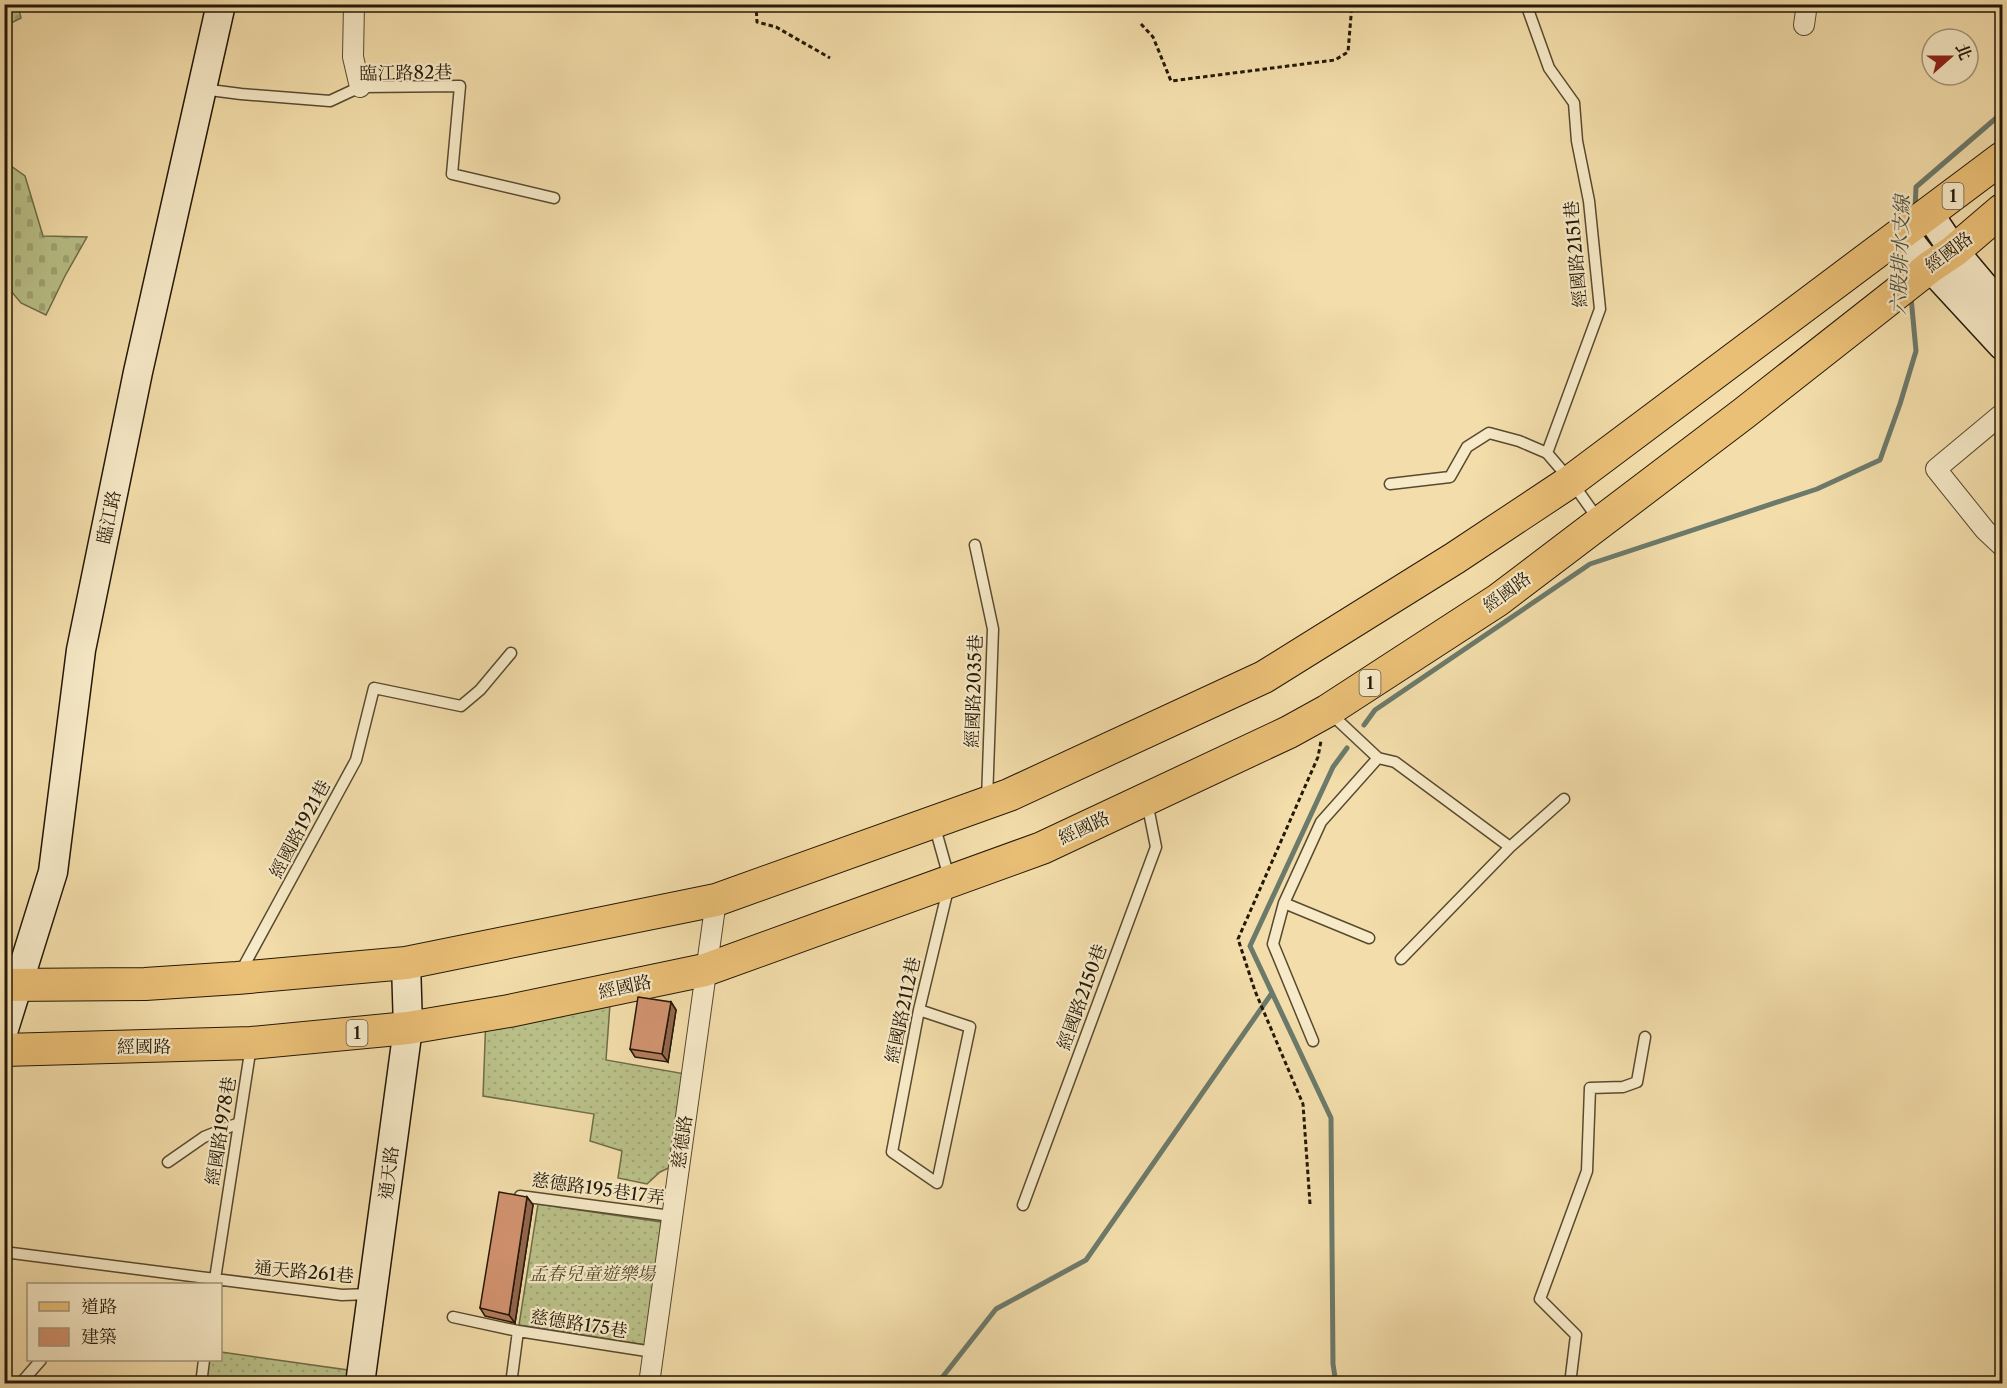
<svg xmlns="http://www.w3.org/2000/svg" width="2007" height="1388" viewBox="0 0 2007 1388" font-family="'Libre Caslon Text','Noto Serif TC',serif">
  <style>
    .grass { fill: url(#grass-dots); stroke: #6f6c48; stroke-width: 1.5 }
    .cemetery { fill: url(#cemetery-stones); stroke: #6f6c48; stroke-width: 1.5 }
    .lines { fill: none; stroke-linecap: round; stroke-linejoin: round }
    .stream { stroke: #6c7a6b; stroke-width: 5 }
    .lane-casing { stroke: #584a30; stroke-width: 13 }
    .street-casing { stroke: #584a30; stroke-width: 22 }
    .secondary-casing { stroke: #241807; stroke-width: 31 }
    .primary-casing { stroke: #241807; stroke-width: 34 }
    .path { stroke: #241807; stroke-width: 3; stroke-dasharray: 4.5 3; stroke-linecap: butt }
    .lane { stroke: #f7eac8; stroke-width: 10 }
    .street { stroke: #f7eac8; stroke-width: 20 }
    .secondary { stroke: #f7eac8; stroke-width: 28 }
    .primary { stroke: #eabf76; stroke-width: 32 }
    .wall { fill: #b57e60; stroke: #241807; stroke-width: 1.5 }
    .shaded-wall { fill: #93674e; stroke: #241807; stroke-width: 1.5 }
    .building { fill: #d29370; stroke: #241807; stroke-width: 1.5 }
    .labels { text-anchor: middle; stroke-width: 4.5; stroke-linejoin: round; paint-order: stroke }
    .shield { fill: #f7eac8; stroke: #635741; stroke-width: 1.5 }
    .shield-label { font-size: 16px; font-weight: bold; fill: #241807 }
    .street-label { font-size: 18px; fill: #241807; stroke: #f7eac8 }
    .park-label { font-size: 18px; font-style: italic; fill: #514b2e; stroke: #f7eac8 }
    .water-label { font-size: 20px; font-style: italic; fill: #4e5141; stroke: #f7eac8 }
  </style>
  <defs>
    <pattern id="grass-dots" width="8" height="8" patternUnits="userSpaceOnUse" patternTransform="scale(1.5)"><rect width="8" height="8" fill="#bac189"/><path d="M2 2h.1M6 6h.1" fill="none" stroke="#a0a575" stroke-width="1.8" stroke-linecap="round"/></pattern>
    <pattern id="cemetery-stones" width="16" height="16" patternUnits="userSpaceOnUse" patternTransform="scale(1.5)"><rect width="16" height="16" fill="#bac189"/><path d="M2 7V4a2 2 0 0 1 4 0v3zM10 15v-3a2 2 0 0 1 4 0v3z" fill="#a0a575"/></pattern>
  </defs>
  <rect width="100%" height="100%" fill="#f3deab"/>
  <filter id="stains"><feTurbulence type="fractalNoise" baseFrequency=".00333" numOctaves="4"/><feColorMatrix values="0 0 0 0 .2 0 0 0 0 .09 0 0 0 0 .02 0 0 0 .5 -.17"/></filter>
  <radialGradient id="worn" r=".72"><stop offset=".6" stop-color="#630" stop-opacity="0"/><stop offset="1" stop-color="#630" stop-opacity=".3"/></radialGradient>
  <path class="grass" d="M611 990 606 1060 691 1075 679 1163 660 1172 647 1184 618 1178 622 1151 590 1141 594 1114 483 1096 486 1015Z
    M538 1204 661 1222 646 1345 519 1325Z
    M221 1352 362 1372 360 1383 201 1384 204 1360H220Z"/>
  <path class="cemetery" d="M5 4 18 5 21 18 5 26Z
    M5 163 8 164 25 176 43 236 87 237 65 276 46 315 21 303 6 285 5 287Z"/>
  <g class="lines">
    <path class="stream" d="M1915 210 1916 187 2002 113
      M1364 725 1375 710 1590 564 1817 489 1880 460 1900 404 1916 351 1911 297
      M937 1384 996 1309 1086 1260 1272 993
      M1336 1384 1333 1364 1331 1118 1250 946 1333 767 1347 748"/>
    <g class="lane-casing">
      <path id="lane" d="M1526 4 1549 68 1574 103 1577 141 1589 201 1600 309 1547 453 1571 481 1598 519
        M202 89 241 94 330 101 360 87 460 86 452 174 554 198
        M1390 484 1450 477 1467 447 1489 433 1519 441 1547 453
        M975 545 993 629 987 800
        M1330 713 1378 758 1395 762 1510 847
        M1284 903 1369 938
        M1401 959 1510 847 1564 799
        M240 973 356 760 374 688 461 706 480 690 511 653
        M919 1010 970 1027 937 1183 892 1152 919 1010 950 881 934 824
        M1313 1041 1273 944 1284 903 1321 822 1378 758
        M251 1046 215 1279 342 1295 370 1294
        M168 1162 204 1137 239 1123
        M520 1196 671 1216
        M1023 1205 1156 847 1147 802
        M4 1252 215 1279 214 1284
        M453 1317 518 1331
        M20 1384 41 1360
        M201 1384 204 1360
        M511 1384 518 1331 653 1352
        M1570 1384 1576 1335 1540 1299 1587 1171 1590 1088 1623 1087 1637 1082 1645 1037"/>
    </g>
    <g class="street-casing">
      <path id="street" d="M354 4 353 57 360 87
        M1804 25 1807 4
        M2002 414 1936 469 1985 530 2002 546
        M649 1384 716 900"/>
    </g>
    <g class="secondary-casing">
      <path id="secondary" d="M1929 214 1954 251 2002 308
        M1903 233 1930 267 2002 345
        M4 1029 53 872 81 650 138 372 221 4
        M360 1384 408 1028 406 963"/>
    </g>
    <g class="primary-casing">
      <path id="primary" d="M4 985 145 984 237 978 406 963 716 900 1009 795 1264 677 1455 558 1571 481 2002 158
        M4 1050 251 1043 408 1028 509 1011 705 970 1042 848 1289 732 1327 711 1498 600 1743 414 1930 267 1954 251 2002 210"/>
    </g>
    <path class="path" d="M756 4 757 22 776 27 830 58
      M1141 24 1153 37 1171 81 1335 60 1348 52 1352 4
      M1310 1204 1303 1104 1255 991 1238 939 1318 757 1321 741"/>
    <use href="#lane" class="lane"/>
    <use href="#street" class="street"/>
    <use href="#secondary" class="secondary"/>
    <use href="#primary" class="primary"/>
  </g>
  <path class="wall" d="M671 1002 676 1010 668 1062 635 1057 630 1049Z
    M527 1197 533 1205 515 1323 485 1316 480 1308Z"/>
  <path class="shaded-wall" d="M671 1002 676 1010 668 1062 662 1054Z
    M527 1197 533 1205 515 1323 509 1315Z"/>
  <path class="building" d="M638 997 671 1002 662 1054 630 1049Z
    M499 1192 527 1197 509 1315 480 1308Z"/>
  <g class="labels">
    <g class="shield">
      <rect x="1942.5" y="183" width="21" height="26" rx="4.5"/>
      <rect x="1359.5" y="670" width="21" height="26" rx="4.5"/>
      <rect x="346.5" y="1020" width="21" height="26" rx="4.5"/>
    </g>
    <g class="shield-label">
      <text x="1953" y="202">1</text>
      <text x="1370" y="689">1</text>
      <text x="357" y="1039">1</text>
    </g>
    <g class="street-label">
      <text transform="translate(406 73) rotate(-1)" y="6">臨江路82巷</text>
      <text transform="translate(1949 252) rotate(-37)" y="6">經國路</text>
      <text transform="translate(1576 254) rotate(-95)" y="6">經國路2151巷</text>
      <text transform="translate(109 517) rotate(-78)" y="6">臨江路</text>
      <text transform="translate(1507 592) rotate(-36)" y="6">經國路</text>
      <text transform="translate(974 691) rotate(-88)" y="6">經國路2035巷</text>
      <text transform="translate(1084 828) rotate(-25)" y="6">經國路</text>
      <text transform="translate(300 829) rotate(-62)" y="6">經國路1921巷</text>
      <text transform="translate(625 987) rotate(-12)" y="6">經國路</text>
      <text transform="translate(1082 997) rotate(-70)" y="6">經國路2150巷</text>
      <text transform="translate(903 1010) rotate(-78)" y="6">經國路2112巷</text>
      <text x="144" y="1053">經國路</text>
      <text transform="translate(221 1131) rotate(-81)" y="6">經國路1978巷</text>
      <text transform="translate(682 1142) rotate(-82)" y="6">慈德路</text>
      <text transform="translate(389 1173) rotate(-83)" y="6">通天路</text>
      <text transform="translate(598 1189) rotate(8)" y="6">慈德路195巷17弄</text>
      <text transform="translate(304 1272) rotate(5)" y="6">通天路261巷</text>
      <text transform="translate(579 1324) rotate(9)" y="6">慈德路175巷</text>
    </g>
    <g class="park-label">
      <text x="592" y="1280">孟春兒童遊樂場</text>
    </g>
    <g class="water-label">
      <text transform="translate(1900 255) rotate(-88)" y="7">六股排水支線</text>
    </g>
  </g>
  <rect width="2007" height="1388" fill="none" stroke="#f3deab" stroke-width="24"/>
  <rect x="6" y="6" width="1995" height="1376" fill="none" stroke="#241807" stroke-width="3"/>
  <rect x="12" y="12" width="1983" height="1364" fill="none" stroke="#241807" stroke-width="1.5"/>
  <rect x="27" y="1283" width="195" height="78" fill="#f7eac8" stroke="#a3967b" stroke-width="1.5"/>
  <rect x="39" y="1302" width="30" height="9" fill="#eabf76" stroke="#a3967b" stroke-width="1.5"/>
  <text x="81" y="1313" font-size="18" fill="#241807">道路</text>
  <rect x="39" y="1328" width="30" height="18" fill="#d29370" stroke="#a3967b" stroke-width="1.5"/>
  <text x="81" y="1343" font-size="18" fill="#241807">建築</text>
  <g transform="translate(1950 57) rotate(69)"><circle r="28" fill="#f7eac8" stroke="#a3967b" stroke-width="1.5"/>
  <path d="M0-4.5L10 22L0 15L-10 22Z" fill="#8f2418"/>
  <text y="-9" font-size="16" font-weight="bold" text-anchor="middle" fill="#241807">北</text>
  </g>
  <rect width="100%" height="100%" filter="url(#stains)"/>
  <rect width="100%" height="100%" fill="url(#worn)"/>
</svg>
